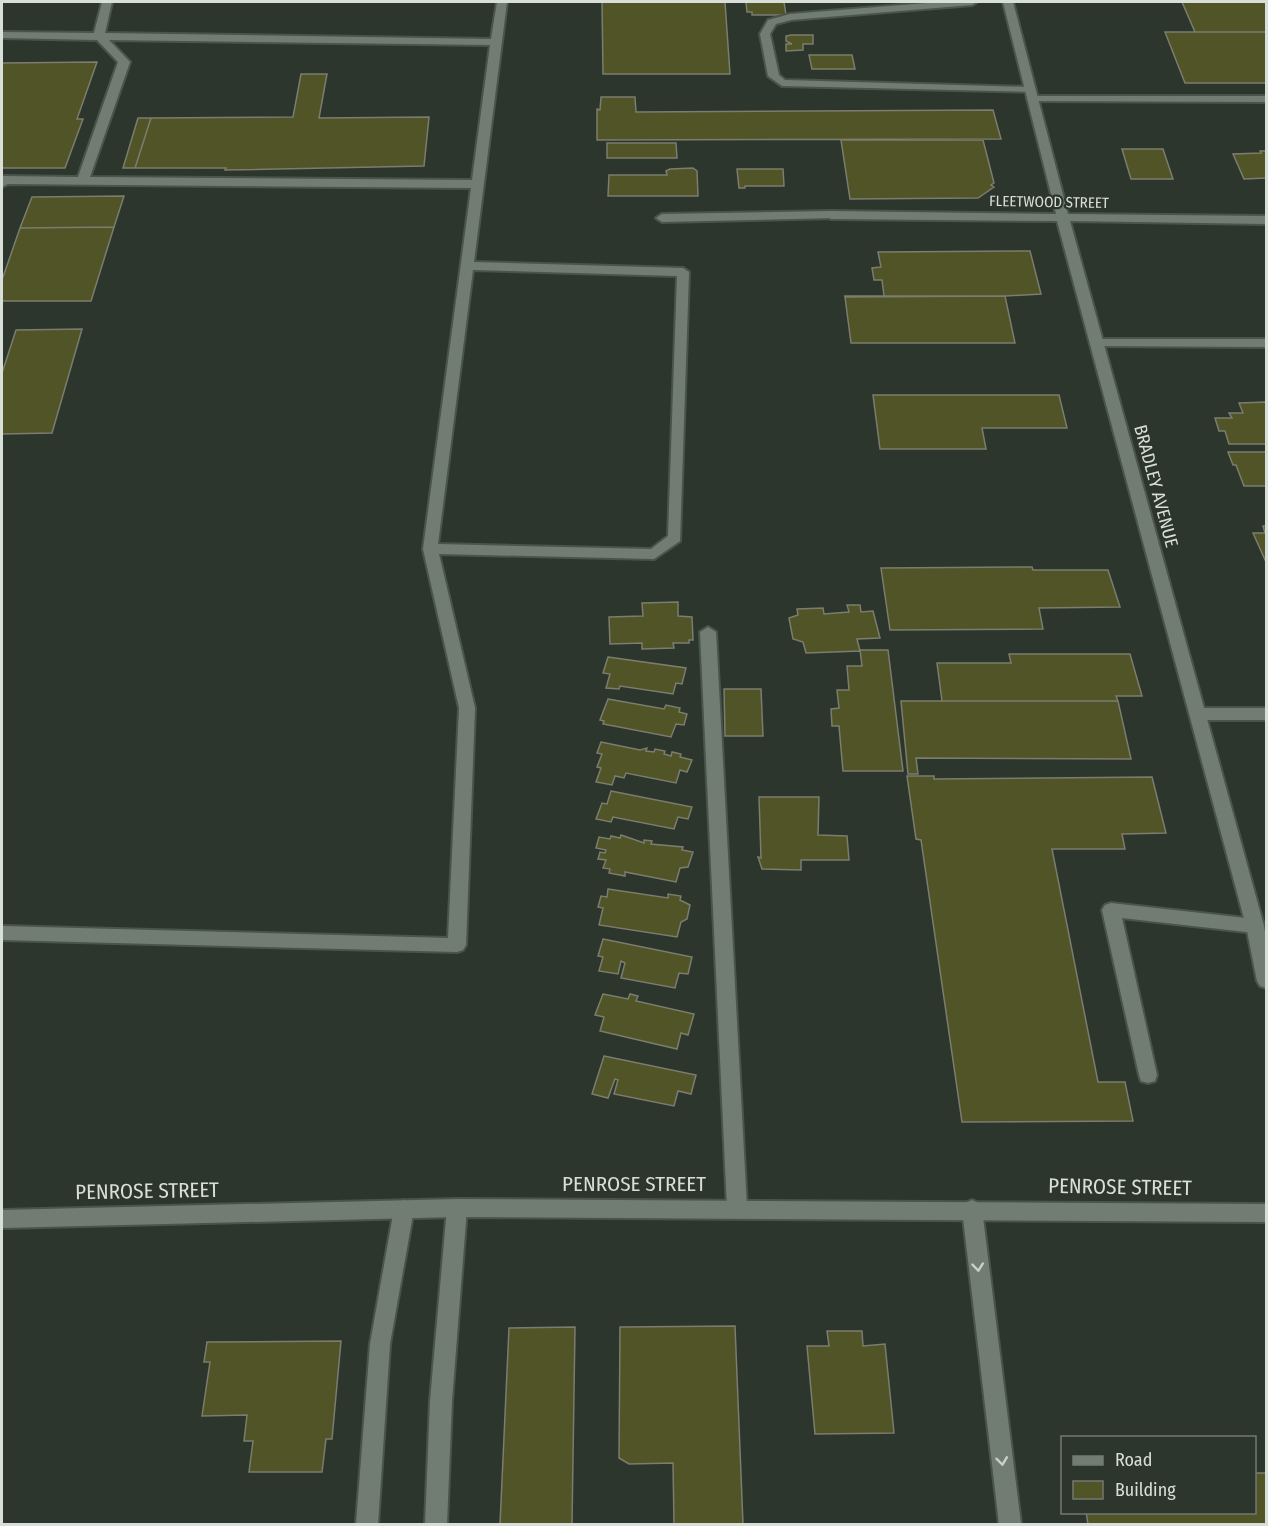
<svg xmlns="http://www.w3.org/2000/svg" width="1268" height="1526" viewBox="0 0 1268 1526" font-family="'Fira Sans Condensed',sans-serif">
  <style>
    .building { fill: #505427; stroke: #7b7d6e; stroke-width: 1.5 }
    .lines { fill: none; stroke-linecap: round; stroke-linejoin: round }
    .service-casing { stroke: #4b544c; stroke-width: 4 }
    .minor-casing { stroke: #4b544c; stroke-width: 4 }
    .secondary-casing { stroke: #4b544c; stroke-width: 4 }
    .service { fill: #717d72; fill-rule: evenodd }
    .minor { fill: #717d72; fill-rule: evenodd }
    .secondary { fill: #717d72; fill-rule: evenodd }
    .oneway { stroke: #c9d0c9 }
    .labels { text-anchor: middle; stroke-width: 4.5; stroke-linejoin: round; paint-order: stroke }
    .far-street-label { font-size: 15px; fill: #d8dfd8; stroke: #2c362d }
    .street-label { font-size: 18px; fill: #d8dfd8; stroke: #2c362d }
    .near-street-label { font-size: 21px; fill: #d8dfd8; stroke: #2c362d }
  </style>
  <rect width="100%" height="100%" fill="#2c362d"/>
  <path class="building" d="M602 2H725L730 74H603Z
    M746 2H784L786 15H752V12H747Z
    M1182 2H1266V32H1195Z
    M1165 32H1266V83H1185Z
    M791 35H813V44H803V50L786 51V44H792L786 41V36Z
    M809 55H852L855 69H812Z
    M97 62 77 119H83L65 168H2V63Z
    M301 74H327L319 118 429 117 424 166 225 170 226 168H135L151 118 293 117Z
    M601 97H635L636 112 993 110 1001 139 597 140V109L600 110Z
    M138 118H151L135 168H123Z
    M841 140H983L994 183 991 185 994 187 978 198 850 199Z
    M607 143H676L677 158H607Z
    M1122 149H1163L1173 179H1131Z
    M1260 151H1266V178L1244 179 1233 154 1261 153Z
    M693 168 697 171 698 196H608L609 175H667L666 171 670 169Z
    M737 169H783L784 186H745V188H739Z
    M124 196 114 227 20 228 32 197Z
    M114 227 91 301H2V280L20 228Z
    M1030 251 1041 294 1005 296H844H884L882 280H874L872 268 881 267 878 252Z
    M1005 296 1015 343H851L845 297Z
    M82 329 52 433 2 434V373L16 330Z
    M873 395H1059L1067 428H982L986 449H880Z
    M1266 402V444H1229L1225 431H1219L1215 418H1232L1229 413H1243L1239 403Z
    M1228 452H1266V486H1244L1236 465H1233Z
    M1263 526H1266V562L1253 533H1265Z
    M1032 567 1033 570H1108L1120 607 1039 608 1043 629 890 630 881 568Z
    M678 602V616L692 617 693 640H689V643H673L674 648 642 649V643L610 644 609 617 643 616 642 603Z
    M847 605H860L861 612 873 611 880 638 857 639 860 651 806 653 803 642 793 639 789 618 798 615 797 609 823 608 824 614 849 612Z
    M860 650H888L903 771H843L839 726H832L831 709 839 708 837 690H849L847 666H862Z
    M1009 654H1130L1142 696H1116L1118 701H942L937 663H1011Z
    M608 657 686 668 682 684 676 683 673 694 620 686 619 689 606 688 610 674 603 673Z
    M724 689H761L763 736H725Z
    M608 699 664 709 666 705 680 708 679 712 687 714 684 725 676 724 671 737 603 724 604 721 600 720Z
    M901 701H1118L1131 759 916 758 918 774H908Z
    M601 742 640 750 647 748 646 751 654 752 655 749 665 751 664 754 671 756 672 752 681 754 680 757 692 760 687 772 680 770 676 783 626 773 624 778 615 776 612 785 596 782 601 768 597 767 602 754 597 753Z
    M907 776H934V779L1152 777 1166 833 1122 834 1125 849H1052L1098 1082H1125L1133 1121 962 1122 921 840 916 839Z
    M611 791 692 807 688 819 678 817 674 829 613 817 611 822 596 819 602 803 607 804Z
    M759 797H819L818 835 847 836 849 860H801V870L762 869 758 857 761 858Z
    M621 835 644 843V840L652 841 651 844 683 847 682 850 693 852 688 867 680 868 676 882 625 872V876L609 873 610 869 603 868 606 860 598 859 600 852 605 853 606 850 596 848 599 837 610 839 611 836 620 838Z
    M608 889 668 898V894L681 896 680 900 690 905 687 919 681 922 677 937 599 925 603 908 598 907 601 896 607 897Z
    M603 939 692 957 688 974 679 973 675 988 621 978 625 963 621 961 618 974 599 971 603 957 598 956Z
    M603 994 628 999 630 994 638 996 636 1001 694 1014 688 1035 681 1033 677 1049 600 1031 604 1017 595 1015Z
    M604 1056 696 1075 691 1094 678 1091 674 1106 614 1094 618 1080 615 1079 608 1098 592 1094Z
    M735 1326 743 1524H674L673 1463 629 1464 619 1458 620 1327Z
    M575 1327 572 1524H500L509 1328Z
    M827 1331H862L863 1346 885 1344 894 1433 815 1434 807 1346H829Z
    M341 1341 332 1439H326L322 1472H249L253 1441H244L247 1415 202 1416 210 1362H204L207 1342Z
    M1254 1473H1266V1524H1088L1086 1512H1254Z"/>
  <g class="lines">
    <g class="service-casing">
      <path id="service" d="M102 2H112L105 33 491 39 497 2H507L474 262 683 268 689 272 680 541 654 559 439 554 475 708 466 945 463 950 457 952 2 940V926L448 938 459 708 423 549 471 188 8 184 2 187 3 176 78 177 118 62 97 40 2 38V32L94 33ZM109 40 490 45 472 180 90 177 130 62ZM473 270 677 276 668 536 651 549 438 544Z
        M939 2H977L972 5 791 20 776 24 770 34 779 75 785 80 1030 87 1034 88V92L782 86 768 76 760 34 768 20 790 14Z
        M1033 96H1266V102L1029 101 1027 99Z
        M831 211 835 212V218L662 222 656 218 662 214Z
        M1097 339H1266V347L1092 346V340Z
        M708 627 716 632 747 1208 744 1214 737 1217 730 1214 727 1208 700 632Z
        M1198 708H1266V720H1198L1190 714Z
        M1111 903 1255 919 1261 921 1264 926 1261 931 1255 933 1122 918 1157 1075 1155 1081 1148 1083 1141 1081 1139 1075 1102 910 1105 905Z
        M457 1199 464 1202 467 1208 452 1401 447 1524H425L430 1401 447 1208 450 1202Z
        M404 1200 411 1203 414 1209 390 1344 378 1524H356L370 1344 394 1209 397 1203Z
        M972 1200 979 1203 982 1209 1021 1524H999L962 1209 965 1203Z"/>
    </g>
    <g class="minor-casing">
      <path id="minor" d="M1003 2H1013L1068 214 1266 216V224L1070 221 1264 926 1266 939V988L1260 986 1257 981 1246 926 1057 221 831 219 825 215 831 211 1056 214Z"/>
    </g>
    <g class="secondary-casing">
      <path id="secondary" d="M457 1199 1266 1204V1222L457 1217 2 1228V1210Z"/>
    </g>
    <use href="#service" class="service"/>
    <use href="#minor" class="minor"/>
    <use href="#secondary" class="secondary"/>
  </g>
  <defs><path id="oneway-chevron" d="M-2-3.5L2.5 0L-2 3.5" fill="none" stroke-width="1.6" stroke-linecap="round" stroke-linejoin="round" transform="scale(1.5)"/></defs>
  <g class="oneway">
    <use href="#oneway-chevron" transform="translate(978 1267) rotate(84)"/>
    <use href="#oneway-chevron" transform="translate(1002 1461) rotate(83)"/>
  </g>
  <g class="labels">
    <g class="far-street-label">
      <text transform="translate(1049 202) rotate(1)" y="5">FLEETWOOD STREET</text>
    </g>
    <g class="street-label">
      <text transform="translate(1156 486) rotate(75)" y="6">BRADLEY AVENUE</text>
    </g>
    <g class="near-street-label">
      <text x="634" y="1191">PENROSE STREET</text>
      <text transform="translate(1120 1187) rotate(1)" y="7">PENROSE STREET</text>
      <text transform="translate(147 1191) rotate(-1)" y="7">PENROSE STREET</text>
    </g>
  </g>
  <rect width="1268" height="1526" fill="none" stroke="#d8dfd8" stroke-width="6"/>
  <rect x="1061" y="1436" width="195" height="78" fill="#2c362d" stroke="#717a71" stroke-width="1.5"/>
  <rect x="1073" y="1456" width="30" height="9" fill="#717d72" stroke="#717a71" stroke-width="1.5"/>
  <text x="1115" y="1466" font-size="18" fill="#d8dfd8">Road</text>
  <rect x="1073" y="1481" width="30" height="18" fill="#505427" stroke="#717a71" stroke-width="1.5"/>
  <text x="1115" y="1496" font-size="18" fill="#d8dfd8">Building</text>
</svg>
